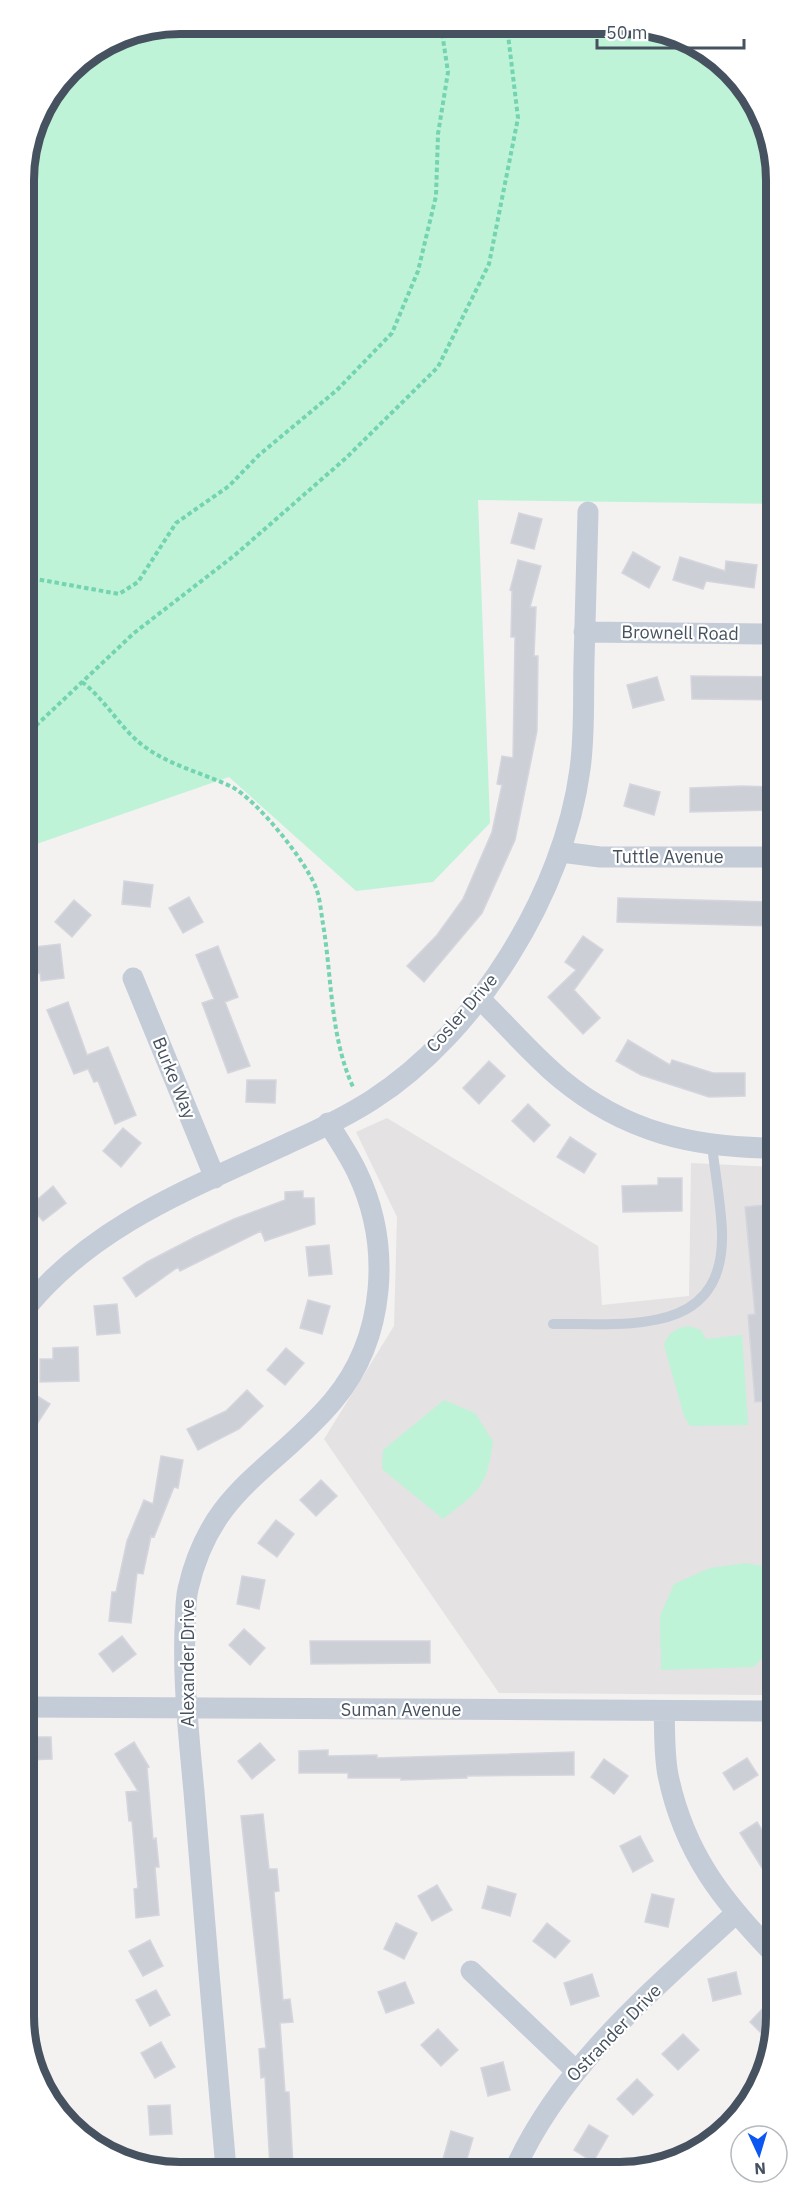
<svg xmlns="http://www.w3.org/2000/svg" width="801" height="2196" viewBox="0 0 801 2196" font-family="'IBM Plex Sans',sans-serif">
  <style>
    .education { fill: #e5e2e3 }
    .green { fill: #bef3d8 }
    .building { fill: #cdcfd7; stroke: #d5d6dd; stroke-width: 1.5 }
    .lines { fill: none; stroke-linecap: round; stroke-linejoin: round }
    .path { stroke: #73d4af; stroke-width: 4; stroke-dasharray: 4.5 3; stroke-linecap: butt }
    .service { stroke: #c4ccd7; stroke-width: 10 }
    .minor { stroke: #c4ccd7; stroke-width: 21 }
    .labels { text-anchor: middle; stroke-width: 4.5; stroke-linejoin: round; paint-order: stroke }
    .street-label { font-size: 18px; fill: #475260; stroke: #fff }
    .rim { fill: none; stroke: #475260; stroke-width: 8 }
  </style>
  <rect width="100%" height="100%" fill="#f4f1f1"/>
  <path class="education" d="M387 1118 598 1246 602 1305 689 1296 691 1163 775 1167 776 1695 499 1693 324 1439 394 1326 397 1217 356 1132Z"/>
  <path class="green" d="M181 24 651 27 731 70 774 150V504L478 500 490 823 433 882 356 891 229 777 25 848 24 170 40 112 77 63 121 36Z
    M688 1326 701 1330 706 1339 742 1335 748 1425 690 1426 684 1416 664 1345C669 1332 675 1329 688 1326Z
    M444 1400 475 1413 493 1441C487 1488 479 1491 443 1519L382 1469 383 1450Z
    M746 1563 767 1567 769 1642 767 1653 754 1667 661 1670 660 1616 674 1584 710 1568Z"/>
  <path class="building" d="M519 513 542 519 534 549 511 543Z
    M633 552 660 567 649 588 622 573Z
    M680 557 725 571 726 561 757 565 754 588 706 581 703 589 673 580Z
    M518 560 541 566 530 607H536L534 656H538L537 731 515 840 482 913 424 982 407 966 437 935 463 899 492 832 502 785 497 784 502 756 513 758 515 637H511L512 591 510 590Z
    M691 676 775 677V700L692 699Z
    M657 677 664 700 633 708 627 685Z
    M630 784 660 792 654 815 624 806Z
    M742 786 773 787V810L690 812V788Z
    M124 881 153 885 150 907 122 904Z
    M189 897 203 922 183 933 169 908Z
    M618 898 775 902V926L617 922Z
    M74 900 91 915 72 937 55 922Z
    M583 936 603 950 574 990 600 1018 583 1034 548 997 576 970 565 962Z
    M60 944 64 978 41 981 40 973 26 975V958L36 956 35 947Z
    M218 946 238 997 225 1002 250 1066 228 1073 202 1003 214 999 196 955Z
    M68 1002 87 1055 108 1047 136 1115 115 1124 98 1081 94 1082 88 1069 74 1074 47 1010Z
    M628 1040 670 1065 672 1060 713 1073H745V1096L709 1097 641 1075 616 1061Z
    M489 1061 505 1076 479 1104 463 1088Z
    M247 1080H276L275 1103 246 1102Z
    M528 1104 550 1125 534 1142 512 1121Z
    M123 1128 141 1143 121 1167 103 1151Z
    M570 1137 596 1154 584 1173 557 1157Z
    M658 1178H682V1211L623 1212 622 1186 658 1185Z
    M53 1186 66 1203 43 1221 30 1206Z
    M303 1191V1198H314L315 1224 265 1241 261 1231 180 1271 178 1267 136 1297 123 1278 147 1262 195 1237 234 1219 285 1200V1192Z
    M775 1204 776 1400 755 1402 748 1315 755 1314 745 1207Z
    M329 1245 332 1274 309 1276 306 1247Z
    M308 1300 330 1306 322 1334 300 1328Z
    M117 1304 120 1333 97 1335 94 1306Z
    M78 1347 79 1381 40 1382V1359H53V1348Z
    M286 1348 304 1363 285 1385 267 1370Z
    M26 1389 50 1404 26 1441Z
    M247 1390 263 1406 239 1429 198 1450 187 1429 226 1411Z
    M161 1456 183 1460 178 1488 174 1487 154 1537 151 1536 143 1574 137 1573 131 1623 109 1621 112 1592H116L127 1541 144 1500 153 1504Z
    M321 1480 337 1496 316 1516 300 1500Z
    M276 1520 294 1534 277 1557 258 1543Z
    M242 1576 265 1580 259 1609 237 1604Z
    M244 1629 265 1648 250 1665 229 1645Z
    M122 1636 136 1654 113 1672 99 1654Z
    M310 1641H430V1663L311 1664Z
    M27 1737H51L52 1759 27 1760Z
    M134 1742 149 1767 147 1768 153 1839 156 1838 159 1867H155L159 1915 136 1918 134 1889 138 1888 132 1821H129L126 1792 138 1791 115 1754Z
    M260 1743 275 1760 252 1779 238 1761Z
    M328 1750V1756L377 1755V1758L574 1752V1775L467 1776V1778L401 1780V1778H348V1773H299V1751Z
    M747 1758 758 1775 734 1790 723 1773Z
    M604 1759 628 1776 614 1794 591 1777Z
    M263 1814 269 1869H277L279 1891 274 1892 283 2000 290 1999 293 2022 280 2023 285 2092H289L293 2166 270 2168 265 2077 261 2078 259 2049 266 2048 241 1816Z
    M757 1822 776 1853V1890L740 1833Z
    M640 1836 653 1861 633 1872 620 1846Z
    M437 1885 452 1910 432 1921 418 1896Z
    M488 1886 516 1894 510 1916 482 1908Z
    M652 1894 674 1899 668 1927 645 1922Z
    M396 1923 417 1933 404 1959 384 1949Z
    M547 1923 570 1941 555 1958 533 1941Z
    M150 1940 163 1966 143 1976 129 1951Z
    M736 1972 741 1994 713 2001 708 1979Z
    M592 1974 599 1996 571 2005 564 1983Z
    M405 1982 414 2003 386 2013 378 1992Z
    M156 1990 170 2015 150 2026 136 2000Z
    M765 2006 777 2016 772 2044 750 2022Z
    M438 2029 458 2050 441 2066 421 2045Z
    M683 2034 699 2050 678 2070 662 2054Z
    M161 2042 175 2067 155 2078 141 2053Z
    M503 2062 510 2090 488 2096 481 2068Z
    M637 2079 653 2095 633 2115 617 2099Z
    M170 2105 172 2134 150 2135 148 2106Z
    M589 2125 608 2136 593 2162 574 2150Z
    M451 2131 473 2138 465 2166 443 2159Z"/>
  <g class="lines">
    <path class="path" d="M25 577 119 594 138 582 176 523 229 486 259 455 337 390 392 333 418 271 436 196 438 134 448 72 441 26
      M82 682C107 701 120 729 145 747 171 766 203 773 232 787 257 800 306 861 316 888 320 898 321 912 323 924 332 977 330 1039 354 1089
      M25 736 134 633 235 555 346 458 438 367 489 264 518 118 507 26"/>
    <path class="service" d="M553 1324C627 1323 725 1338 722 1232 721 1203 715 1174 712 1145"/>
    <path class="minor" d="M584 632 775 634
      M561 852 600 857H775
      M133 978 215 1178
      M479 998C506 1024 532 1055 561 1079 625 1132 694 1148 775 1148
      M26 1308C95 1223 195 1187 291 1142 318 1130 347 1116 372 1100 477 1033 564 892 580 769 585 734 583 698 584 662 585 612 587 562 588 512
      M27 1707 776 1711
      M664 1711C665 1732 664 1755 668 1775 684 1853 723 1902 777 1957
      M471 1971 575 2070
      M226 2169C215 2043 204 1918 194 1792 189 1738 183 1683 185 1629 186 1616 185 1602 188 1589 211 1488 273 1472 333 1401 386 1338 392 1245 357 1172 349 1155 338 1139 328 1123
      M515 2169C562 2065 652 1991 735 1914"/>
  </g>
  <g class="labels">
    <g class="street-label">
      <text transform="translate(680 633) rotate(1)" y="6">Brownell Road</text>
      <text x="668" y="863">Tuttle Avenue</text>
      <text transform="translate(462 1013) rotate(-49)" y="6">Cosler Drive</text>
      <text transform="translate(174 1078) rotate(68)" y="6">Burke Way</text>
      <text transform="translate(188 1663) rotate(-90)" y="6">Alexander Drive</text>
      <text x="401" y="1716">Suman Avenue</text>
      <text transform="translate(614 2033) rotate(-46)" y="6">Ostrander Drive</text>
    </g>
  </g>
  <path d="M0 0H801V2196H0ZM180 34H620A146 146 0 0 1 766 180V2016A146 146 0 0 1 620 2162H180A146 146 0 0 1 34 2016V180A146 146 0 0 1 180 34Z" fill="#fff" fill-rule="evenodd"/>
  <path class="rim" d="M180 34H620A146 146 0 0 1 766 180V2016A146 146 0 0 1 620 2162H180A146 146 0 0 1 34 2016V180A146 146 0 0 1 180 34Z"/>
  <g transform="translate(759 2154) rotate(176)"><circle r="28" fill="#ffffff" stroke="#b5babf" stroke-width="1.5"/>
  <path d="M0-4.5L10 22L0 15L-10 22Z" fill="#0c57f2"/>
  <text y="-9" font-size="16" font-weight="bold" text-anchor="middle" fill="#475260">N</text>
  </g>
  <path d="M597 39v9h147v-9" fill="none" stroke="#475260" stroke-width="3"/>
  <text x="606" y="39" font-size="18" fill="#475260" stroke="#ffffff" stroke-width="4.5" paint-order="stroke">50 m</text>
</svg>
